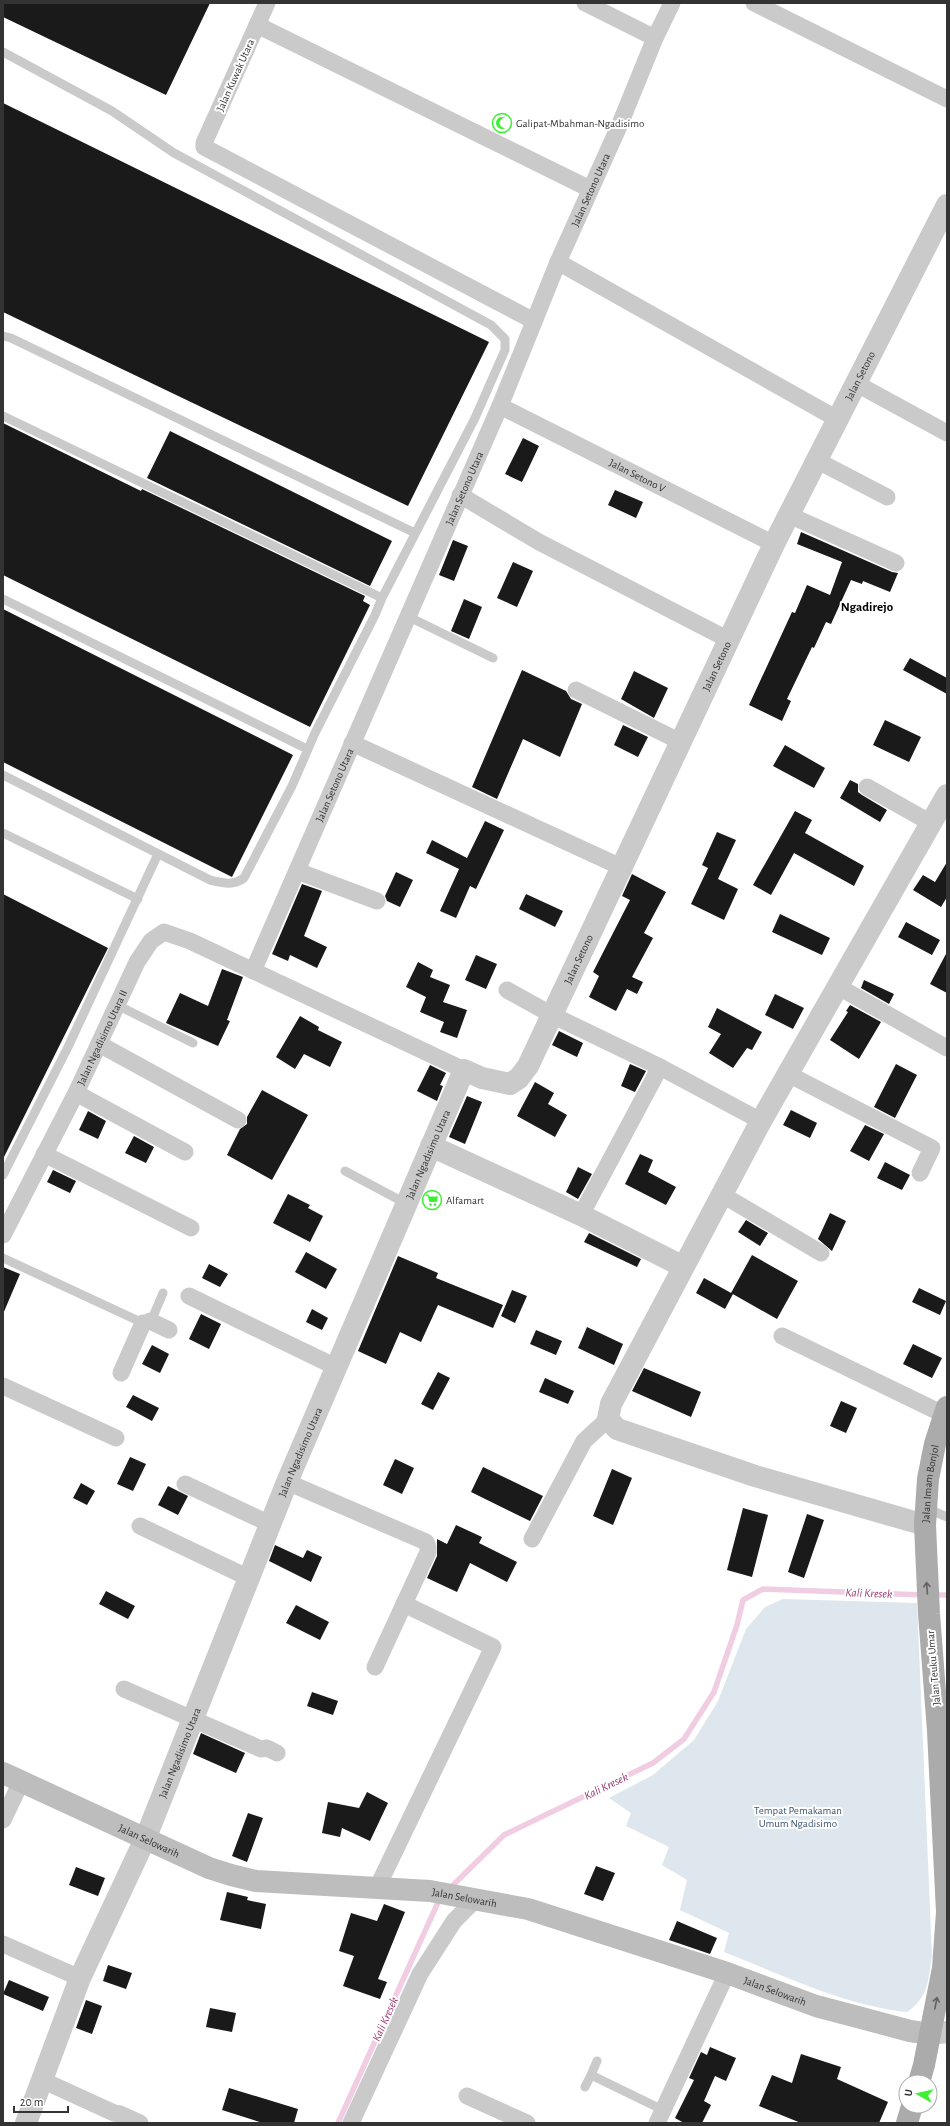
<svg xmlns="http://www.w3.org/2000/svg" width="950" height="2126" viewBox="0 0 950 2126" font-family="'Alegreya Sans',sans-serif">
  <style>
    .green { fill: #dee6ee }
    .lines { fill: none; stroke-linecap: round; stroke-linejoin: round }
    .stream { stroke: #f0cde2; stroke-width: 5.5 }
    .building { fill: #1a1a1a }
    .service { stroke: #cacaca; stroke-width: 9 }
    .minor { stroke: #cacaca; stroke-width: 17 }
    .tertiary { stroke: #cacaca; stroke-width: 22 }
    .secondary { stroke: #bdbdbd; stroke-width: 22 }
    .primary { stroke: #ababab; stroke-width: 22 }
    .oneway { stroke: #636363 }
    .labels { text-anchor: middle; stroke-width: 4; stroke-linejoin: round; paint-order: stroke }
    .street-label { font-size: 11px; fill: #333; stroke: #fff }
    .poi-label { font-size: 11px; fill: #333; stroke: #fff; text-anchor: start }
    .park-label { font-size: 11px; fill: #3c5573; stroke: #fff }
    .water-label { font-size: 12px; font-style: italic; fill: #9c3974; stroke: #fff }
    .quarter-label { font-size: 13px; font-weight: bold; fill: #000; stroke: #fff }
  </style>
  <rect width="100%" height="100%" fill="#fff"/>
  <path class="green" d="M783 1599 917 1603 932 1956C928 1980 929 1997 907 2012 843 2005 783 1975 724 1952L729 1933 680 1910 687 1880 662 1865 669 1847 626 1826 631 1813 609 1798 653 1775 694 1740 718 1701 746 1629 765 1607Z"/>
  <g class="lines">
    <path class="stream" d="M933 1595H947
      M449 1889 504 1835 653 1763 684 1739 714 1692 737 1625 743 1600 763 1589 924 1595
      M338 2123 440 1898"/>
  </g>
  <path class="building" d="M3 3H210L166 95 3 17Z
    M3 103 489 342 408 506 3 312Z
    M3 423 141 491 142 489 365 596 363 601 370 605 310 727 3 575Z
    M170 431 392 541 370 586 147 478Z
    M523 438 539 446 522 482 505 474Z
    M615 490 643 502 636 518 608 505Z
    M801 532 892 572 898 573 890 592 863 581 862 584 851 580 831 624 826 622 814 648 812 647 787 699 791 701 782 721 749 705 792 612 795 613 807 585 830 595 842 562 797 544Z
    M453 540 468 546 454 581 439 575Z
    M513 562 533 571 517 607 497 598Z
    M464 599 482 607 469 639 451 631Z
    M3 609 293 755 232 877 3 762Z
    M910 658 947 678V694L903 670Z
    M522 670 566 691 571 699 582 704 560 757 523 739 497 799 472 787Z
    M634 671 668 688 654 718 621 699Z
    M885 720 921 737 909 762 873 745Z
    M623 725 648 737 638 757 614 745Z
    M785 745 825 768 814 788 773 766Z
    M850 780 858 784V792L862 795 887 810 880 822 840 798Z
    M795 811 812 820 805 833 864 866 854 886 794 853 771 895 753 885Z
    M485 821 504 830 476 889 470 886 456 918 440 911 459 869 426 853 432 840 467 858Z
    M717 832 736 840 718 879 738 889 724 920 691 904 708 868 702 865Z
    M947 862V897L941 907 913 890 923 875 935 882Z
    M396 872 413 880 400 907 387 901 385 896Z
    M632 874 666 892 644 933 653 938 632 977 643 982 637 994 627 989 616 1011 589 997 599 976 593 972 630 900 622 896Z
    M302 884 322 891 304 936 327 947 317 968 290 955 288 961 272 954Z
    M3 894 108 948 3 1159Z
    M526 894 563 911 555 927 519 909Z
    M780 914 830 938 822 955 772 932Z
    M906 922 940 940 932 955 898 937Z
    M947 952V993L930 984Z
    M476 955 497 964 486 989 465 980Z
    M418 962 433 970 430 977 450 985 443 1002 467 1010 457 1038 440 1032 444 1022 420 1012 426 997 406 987Z
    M222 969 243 977 227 1020 230 1021 218 1046 166 1023 180 993 208 1006Z
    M864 980 894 994 889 1004 861 988Z
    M775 994 804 1008 793 1029 765 1015Z
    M850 1005 881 1022 859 1059 830 1040 848 1012 846 1011Z
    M717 1008 762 1032 752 1050 747 1048 733 1068 709 1053 721 1034 708 1027Z
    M300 1016 319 1027 318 1030 342 1042 330 1067 304 1054 295 1069 276 1057Z
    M559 1031 583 1043 577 1057 552 1045Z
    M630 1064 646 1071 635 1092 621 1086Z
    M896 1064 917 1075 895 1118 874 1107Z
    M430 1065 446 1073 440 1085 443 1086 437 1101 417 1091Z
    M535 1082 554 1093 548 1104 567 1115 555 1137 517 1116Z
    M262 1090 308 1115 272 1180 227 1155 240 1129 247 1124V1117Z
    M467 1096 482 1102 465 1144 449 1137Z
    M791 1110 817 1123 810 1138 783 1125Z
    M88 1111 106 1121 98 1139 79 1130Z
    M865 1125 884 1134 869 1161 850 1151Z
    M134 1136 154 1147 146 1163 125 1153Z
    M640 1154 653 1160 648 1172 676 1187 666 1205 625 1184Z
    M885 1162 910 1175 902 1190 877 1178Z
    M578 1167 592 1174 578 1199 566 1192Z
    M53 1170 76 1181 70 1193 47 1182Z
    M288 1194 310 1205 308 1208 323 1216 310 1242 273 1223Z
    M830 1213 846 1221 832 1251 818 1239Z
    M746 1220 768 1233 760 1246 738 1232Z
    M589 1233 641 1259 637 1267 584 1242Z
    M306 1252 337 1269 326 1289 295 1272Z
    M752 1255 798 1281 777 1319 731 1293Z
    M398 1256 438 1273 436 1278 503 1305 493 1328 438 1305 421 1342 400 1332 386 1364 358 1351Z
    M209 1264 228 1274 220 1287 202 1278Z
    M3 1267 20 1274 3 1314Z
    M704 1278 733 1294 725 1309 696 1293Z
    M919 1288 946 1301 940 1315 912 1302Z
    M512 1290 527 1296 515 1323 501 1316Z
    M312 1309 328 1318 322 1330 306 1322Z
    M201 1314 221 1324 209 1349 189 1339Z
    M587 1327 623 1344 614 1365 578 1348Z
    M536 1330 562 1341 556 1355 530 1344Z
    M913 1344 942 1358 932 1378 903 1364Z
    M152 1345 169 1354 160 1373 142 1364Z
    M644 1368 701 1392 691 1417 632 1391Z
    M438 1372 450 1378 433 1410 421 1404Z
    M545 1378 574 1391 568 1404 539 1392Z
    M133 1395 159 1408 152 1421 126 1407Z
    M841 1401 857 1408 846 1433 830 1426Z
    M130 1457 146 1464 133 1491 117 1484Z
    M395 1459 414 1468 402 1494 383 1485Z
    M483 1467 543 1496 530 1521 471 1492Z
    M612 1469 632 1478 613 1525 593 1516Z
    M81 1483 95 1491 87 1505 73 1498Z
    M168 1486 188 1496 178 1515 158 1505Z
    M743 1508 768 1515 752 1577 727 1570Z
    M807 1514 824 1520 804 1578 788 1572Z
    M456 1525 482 1537 479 1543 517 1562 507 1582 470 1563 457 1592 427 1578 437 1556V1539L447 1544Z
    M275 1545 303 1558 307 1550 322 1557 311 1582 269 1561Z
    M106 1591 135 1606 128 1619 99 1604Z
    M296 1605 329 1622 320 1640 286 1623Z
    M312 1692 338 1701 333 1715 307 1706Z
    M201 1733 245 1753 236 1773 193 1754Z
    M367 1792 388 1803 370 1841 342 1828 340 1837 322 1833 328 1802 359 1808Z
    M248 1813 263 1818 247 1862 232 1856Z
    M596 1866 615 1873 603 1901 584 1894Z
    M76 1867 105 1878 98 1896 69 1885Z
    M227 1892 248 1897 247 1900 266 1904 261 1929 220 1920Z
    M384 1904 405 1912 378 1979 387 1982 380 1999 343 1986 354 1956 339 1951 351 1913 377 1921Z
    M677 1921 717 1938 710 1954 669 1940Z
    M108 1965 132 1973 126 1989 103 1981Z
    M9 1980 49 1997 43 2011 3 1994Z
    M86 2000 102 2006 92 2034 76 2028Z
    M210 2008 236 2013 232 2032 206 2027Z
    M710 2047 736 2058 726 2081 715 2076 704 2101 711 2105 702 2123H684L675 2118 694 2080 689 2078 701 2052 707 2055Z
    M801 2054 841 2067 837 2079 888 2102 879 2123H801L759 2106 772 2075 792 2083Z
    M229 2088 298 2109 294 2123H263L222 2110Z"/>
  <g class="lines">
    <path class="service" d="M3 52 112 111 174 153 491 325 505 339V350L475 418 382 598 375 615 315 733 292 786 244 878C233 886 223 883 210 880L3 775
      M3 336 11 338 415 533
      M3 416 382 598
      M3 599 307 749
      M407 616 493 658
      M3 833 138 899
      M117 1005 193 1043
      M345 1171 407 1204
      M3 1175 68 1047 158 854
      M3 1258 143 1323 148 1324 152 1319 163 1293
      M926 1508 947 1517
      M591 2075 597 2061
      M585 2087 591 2075 663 2110"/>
    <g class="minor">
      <path d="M267 3 204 143V147L534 321"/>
      <path d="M585 3 655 38"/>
      <path d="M754 3 947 99"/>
      <path d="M257 25 590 189"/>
      <path d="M558 262 839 420"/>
      <path d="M857 384 947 433"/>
      <path id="s1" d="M500 406 774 544"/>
      <path d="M818 461 887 497"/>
      <path d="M460 495 539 542 729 640"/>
      <path d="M789 515 896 563"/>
      <path d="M576 690 681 742"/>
      <path d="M352 743 621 867"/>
      <path d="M867 787 931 823"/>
      <path d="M297 871 377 901"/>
      <path id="s2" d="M253 971 500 406 558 262 620 124 655 38 672 3"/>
      <path d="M837 986 947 1048"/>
      <path d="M507 990 552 1015 660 1067 761 1121"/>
      <path d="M99 1044 238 1120"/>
      <path d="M788 1074 932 1148 920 1173"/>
      <path d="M76 1093 185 1152"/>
      <path d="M44 1154 191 1228"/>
      <path d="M721 1194 821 1253"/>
      <path d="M581 1215 660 1067"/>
      <path id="s3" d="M3 1235 76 1093 137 962 151 941 164 932 190 941 464 1070"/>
      <path d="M189 1296 336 1367"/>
      <path d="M150 1321 169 1330"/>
      <path d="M782 1336 943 1414"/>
      <path d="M121 1373 143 1323"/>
      <path d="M3 1386 116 1438"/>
      <path d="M287 1482 426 1542 428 1547V1552L375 1667"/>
      <path d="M185 1484 270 1524"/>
      <path d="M140 1526 249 1578"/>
      <path d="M532 1539 584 1441 608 1419"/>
      <path d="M124 1689 261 1749 267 1748 277 1753"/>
      <path d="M3 1820 21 1782"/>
      <path d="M377 1888 493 1647 404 1604"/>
      <path d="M3 1944 80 1978"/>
      <path d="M42 2080 114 2113 120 2114 140 2123"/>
      <path d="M467 2096 527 2123"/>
      <path d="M351 2123 420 1974 454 1921 476 1899"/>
      <path d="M657 2123 727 1973"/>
    </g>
    <g class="tertiary">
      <path d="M431 1146 581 1215 682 1266"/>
      <path d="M925 1525 755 1476 617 1429 608 1419 611 1404 761 1121 947 795"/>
      <path d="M930 2034 947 2032"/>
      <path id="s4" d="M26 2123 80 1978 146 1837 287 1482 464 1070 482 1078 510 1084 519 1078 528 1066 774 544 947 205"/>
    </g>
    <path class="secondary" id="s5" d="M3 1773 209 1868 231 1875 256 1881 430 1891 528 1909 727 1973 816 2006 910 2031 930 2034"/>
    <g class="primary">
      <path id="s6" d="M919 2082 924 2065 943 1968 947 1912 938 1731 929 1614 925 1525 928 1479 935 1444 947 1407"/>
      <path d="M907 2123 912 2106"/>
    </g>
  </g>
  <defs><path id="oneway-shaft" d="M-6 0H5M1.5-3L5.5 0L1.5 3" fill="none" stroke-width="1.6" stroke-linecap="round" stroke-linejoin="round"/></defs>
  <g class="oneway">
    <use href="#oneway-shaft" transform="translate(927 1588) rotate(-94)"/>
    <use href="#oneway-shaft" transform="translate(936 2003) rotate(-79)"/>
  </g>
  <defs>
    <g id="mosque-ring" transform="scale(1)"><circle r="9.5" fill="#fff" stroke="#39f12e" stroke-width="1.5"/><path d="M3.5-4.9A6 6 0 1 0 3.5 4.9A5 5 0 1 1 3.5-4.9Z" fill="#39f12e"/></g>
    <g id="supermarket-ring" transform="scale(1)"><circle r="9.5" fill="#fff" stroke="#39f12e" stroke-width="1.5"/><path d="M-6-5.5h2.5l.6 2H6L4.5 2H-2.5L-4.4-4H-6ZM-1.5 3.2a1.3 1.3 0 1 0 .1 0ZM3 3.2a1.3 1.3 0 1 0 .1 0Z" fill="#39f12e"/></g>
  </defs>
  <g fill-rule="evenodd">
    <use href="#mosque-ring" x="502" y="123"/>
    <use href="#supermarket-ring" x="432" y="1200"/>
  </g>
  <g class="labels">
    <g class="street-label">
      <text transform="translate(235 75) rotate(-66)" y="4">Jalan Kuwak Utara</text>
      <text dy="4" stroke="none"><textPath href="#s2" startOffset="851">Jalan Setono Utara</textPath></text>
      <text dy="4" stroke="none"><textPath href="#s4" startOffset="1981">Jalan Setono</textPath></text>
      <text dy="4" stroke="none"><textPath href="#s1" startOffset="154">Jalan Setono V</textPath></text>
      <text dy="4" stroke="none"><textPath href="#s2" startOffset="527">Jalan Setono Utara</textPath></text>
      <text dy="4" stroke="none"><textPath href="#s4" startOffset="1657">Jalan Setono</textPath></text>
      <text dy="4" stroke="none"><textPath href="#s2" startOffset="203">Jalan Setono Utara</textPath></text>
      <text dy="4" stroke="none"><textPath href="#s4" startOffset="1333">Jalan Setono</textPath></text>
      <text dy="4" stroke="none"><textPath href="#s3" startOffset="221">Jalan Ngadisimo Utara II</textPath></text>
      <text dy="4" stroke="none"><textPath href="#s4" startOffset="1049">Jalan Ngadisimo Utara</textPath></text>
      <text dy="4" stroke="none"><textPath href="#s4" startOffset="725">Jalan Ngadisimo Utara</textPath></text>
      <text dy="4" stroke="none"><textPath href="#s6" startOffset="602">Jalan Imam Bonjol</textPath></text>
      <text transform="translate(933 1668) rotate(-95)" y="4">Jalan Teuku Umar</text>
      <text dy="4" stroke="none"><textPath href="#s4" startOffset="401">Jalan Ngadisimo Utara</textPath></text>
      <text dy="4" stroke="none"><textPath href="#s5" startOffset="161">Jalan Selowarih</textPath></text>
      <text dy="4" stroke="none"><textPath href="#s5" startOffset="485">Jalan Selowarih</textPath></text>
      <text dy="4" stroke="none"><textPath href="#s5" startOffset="810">Jalan Selowarih</textPath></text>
    </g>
    <g class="poi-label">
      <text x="516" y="127">Galipat-Mbahman-Ngadisimo</text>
      <text x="446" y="1204">Alfamart</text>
    </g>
    <g class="park-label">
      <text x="798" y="1814">Tempat Pemakaman<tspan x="798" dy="13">Umum Ngadisimo</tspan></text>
    </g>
    <g class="water-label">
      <text transform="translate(869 1593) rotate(2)" y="4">Kali Kresek</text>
      <text transform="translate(606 1786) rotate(-26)" y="4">Kali Kresek</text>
      <text transform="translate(385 2019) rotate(-66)" y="4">Kali Kresek</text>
    </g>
    <g class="quarter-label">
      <text x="867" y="611">Ngadirejo</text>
    </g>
  </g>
  <rect width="950" height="2126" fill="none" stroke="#333333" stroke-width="8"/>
  <g transform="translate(918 2094) rotate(278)"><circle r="19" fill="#ffffff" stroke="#adadad"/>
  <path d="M0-3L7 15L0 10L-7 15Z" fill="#39f12e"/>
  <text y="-6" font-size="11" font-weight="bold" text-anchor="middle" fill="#333333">U</text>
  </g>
  <path d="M14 2106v6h54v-6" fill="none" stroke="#333333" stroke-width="2"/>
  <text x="20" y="2106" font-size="12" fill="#333333" stroke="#ffffff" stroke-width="3" paint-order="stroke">20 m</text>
</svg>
